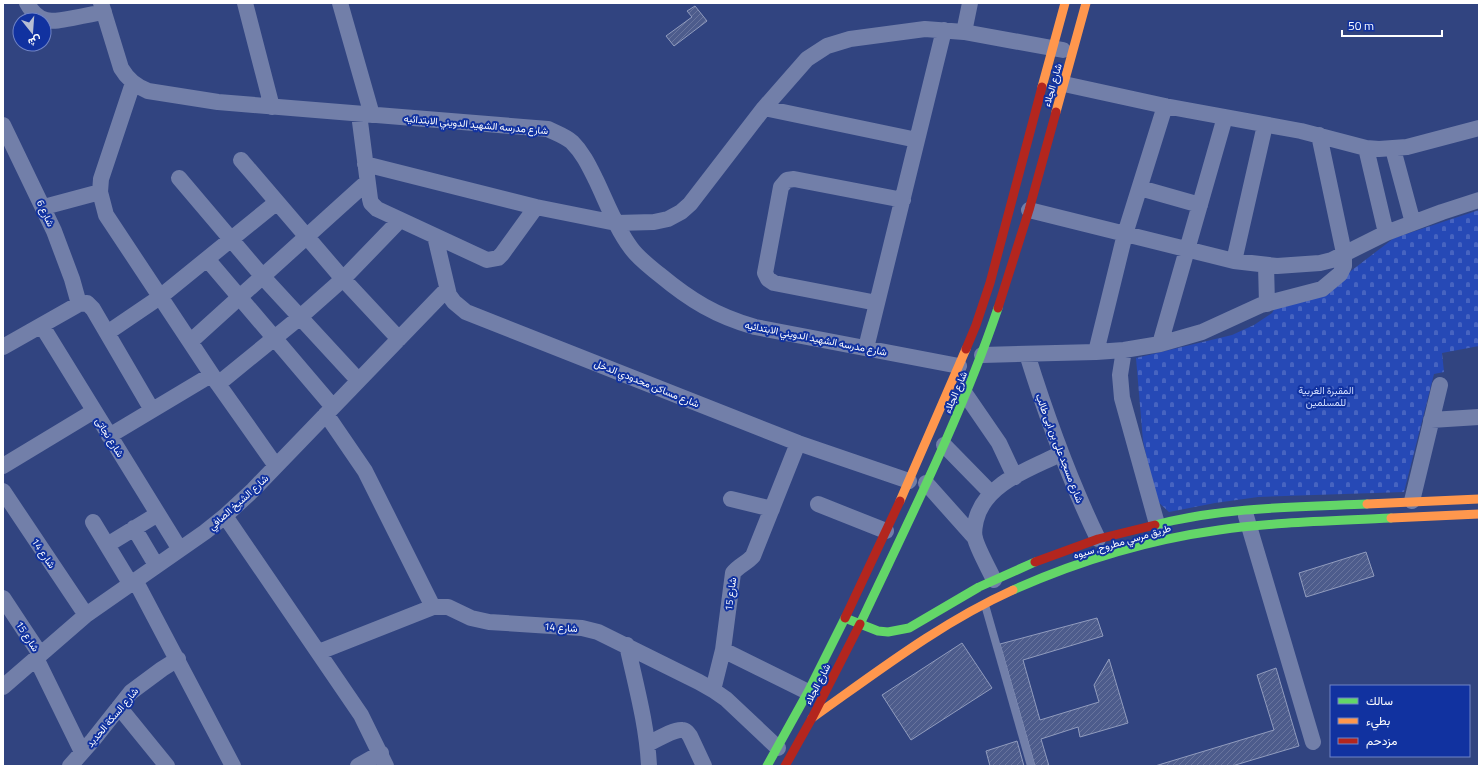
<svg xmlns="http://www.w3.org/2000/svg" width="1482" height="769" viewBox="0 0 1482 769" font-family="'Titillium Web',Vazirmatn,sans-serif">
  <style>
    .cemetery { fill: url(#cemetery-stones) }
    .building { fill: url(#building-hatch); stroke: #919cbe }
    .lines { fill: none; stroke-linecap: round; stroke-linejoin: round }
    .lane { stroke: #727fa9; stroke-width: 8 }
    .street { stroke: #727fa9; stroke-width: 16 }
    .fast { stroke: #63d668; stroke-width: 9 }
    .slow { stroke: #ff974d; stroke-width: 9 }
    .jam { stroke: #b3261e; stroke-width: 9 }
    .labels { text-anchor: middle; stroke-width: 4; stroke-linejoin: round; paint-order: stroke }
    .street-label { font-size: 10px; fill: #fff; stroke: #1132a0 }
    .park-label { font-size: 10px; fill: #d2ddfe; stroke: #1132a0 }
  </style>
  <defs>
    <pattern id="cemetery-stones" width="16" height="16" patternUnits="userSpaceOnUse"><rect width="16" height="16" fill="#2649b6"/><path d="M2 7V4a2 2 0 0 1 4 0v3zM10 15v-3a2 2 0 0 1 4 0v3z" fill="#4764c1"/></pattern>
    <pattern id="building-hatch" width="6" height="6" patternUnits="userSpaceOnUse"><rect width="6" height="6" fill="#4d5c8c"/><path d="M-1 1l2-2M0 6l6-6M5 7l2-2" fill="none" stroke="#68749d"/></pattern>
  </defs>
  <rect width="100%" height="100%" fill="#314480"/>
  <path class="cemetery" d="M1479 210V346L1442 353 1444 372 1434 374 1404 492 1258 497 1215 503 1169 512 1156 500 1143 441 1136 358 1232 335 1254 325 1272 313 1277 305 1330 287 1394 238Z"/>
  <path class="building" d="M695 6 707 21 674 46 666 36 692 17 687 11Z
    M1366 552 1374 576 1306 597 1299 573Z
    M1097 618 1103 636 1023 660 1040 720 1099 702 1094 685 1109 659 1128 723 1080 737 1078 727 1041 739 1049 766H1035L1000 644Z
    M962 643 992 688 911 740 882 695Z
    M1276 668 1299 746 1232 766H1155L1274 730 1257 675Z
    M1017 741 1024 766H990L986 751Z"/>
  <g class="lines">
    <path class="lane" d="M985 605 1031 766"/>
    <path class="street" d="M27 3C39 25 52 22 73 18 83 16 93 14 104 12
      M101 3 121 68C128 80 136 86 148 91L218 102 548 129C556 133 565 136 572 142 583 153 589 166 596 180 607 203 616 228 631 248 639 259 649 266 660 275 690 300 716 316 755 327L959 366
      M245 3 272 107
      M340 3 372 115
      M964 32 970 3
      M133 83 101 179 100 192 106 215 218 384 276 466
      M1064 84 1165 106 1301 131 1366 148 1379 149 1407 147 1479 128
      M764 108 917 140
      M359 114 370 199 371 203 377 209 487 260 498 258 502 254 536 207
      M3 125 54 231 72 279 79 304
      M1366 148 1386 233
      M1393 149 1413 223
      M241 160 343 279 399 339
      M365 164 536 207 616 223 654 222 668 219 681 212 690 204 764 108 807 59 827 46 850 39 925 29 964 32 1063 50
      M179 178 263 277 358 380
      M1140 188 1200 205
      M44 207 100 192
      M1029 210 1214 256 1234 261 1277 266 1320 263 1332 260 1386 233 1442 212 1479 200
      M435 236 449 295 454 302 466 312 798 443 909 481
      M207 259 333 407
      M1234 261 1265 125
      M1266 265 1267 304
      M877 303 774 283 768 279 765 273 781 187 787 180 794 179 903 200
      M42 326 179 548
      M107 333 160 297 277 202
      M190 342 367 182
      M1160 344 1225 117
      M3 347 79 304 87 303 93 309 152 410
      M866 348 944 30
      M1124 350 1120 375 1122 398 1157 524
      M1096 352 1125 234 1165 106
      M1027 354C1047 418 1069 479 1098 539
      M982 355 1096 352 1124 350 1160 344 1202 332 1261 305 1322 289 1340 274 1344 266V253L1319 135
      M218 384 299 318 343 279 400 220
      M966 395 999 443 1015 477
      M326 414 365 471 433 607
      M1431 420 1479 417
      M109 436 211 375
      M944 445 991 493
      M3 466 94 411
      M926 483 975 538
      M3 491 86 615
      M731 499 772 509
      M1412 501 1440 385
      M818 504 886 531
      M225 516 361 715 386 766
      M1246 516 1313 742
      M93 522 130 583
      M134 528 156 565
      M107 545 158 514
      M135 580 233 766
      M994 580C989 569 977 548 975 538 973 532 975 525 976 520 985 483 1030 469 1060 454
      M3 598 40 654
      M627 645C636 686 647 725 649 766
      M723 650 808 692
      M319 652 433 607H448L471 618 489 622 582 628 598 632 699 682 713 690 726 699 778 748
      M36 658 82 752
      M3 687 86 615 205 532 225 516 253 490 447 289
      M713 690 723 650 733 573C738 566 747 563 753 556L798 443
      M119 707 167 766
      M648 744C656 740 674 729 682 730 686 730 688 733 690 736L704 766
      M70 766 93 740 131 692 162 669 178 659
      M358 766 381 753"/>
    <path class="fast" d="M1155 525C1224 507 1296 507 1367 504
      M1013 590C1078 561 1147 540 1219 530 1276 522 1334 521 1391 518
      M860 624C909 520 961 417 998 308
      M767 766 808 692 845 618 878 631 888 632 909 628 979 587 1035 562"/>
    <path class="slow" d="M1042 87 1065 3
      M1056 112 1086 3
      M900 501 966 349
      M1367 504 1479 499
      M1391 518 1479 514
      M812 718C877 672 940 623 1013 590"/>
    <path class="jam" d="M998 308 1029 210 1056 112
      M966 349 976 325 990 283 1042 87
      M1035 562 1098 539 1155 525
      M845 618 900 501
      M785 766 812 718 860 624"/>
  </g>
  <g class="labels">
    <g class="street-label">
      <text transform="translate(1052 85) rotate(-74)" y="4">شارع الجلاء</text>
      <text transform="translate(476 124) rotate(5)" y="4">شارع مدرسه الشهيد الدويني الابتدائيه</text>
      <text transform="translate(46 213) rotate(65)" y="4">شارع 6</text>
      <text transform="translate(816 338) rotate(11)" y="4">شارع مدرسه الشهيد الدويني الابتدائيه</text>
      <text transform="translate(647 383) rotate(22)" y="4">شارع مساكن محدودي الدخل</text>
      <text transform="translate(955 392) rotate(-67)" y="4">شارع الجلاء</text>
      <text transform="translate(110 437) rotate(58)" y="4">شارع نجاتى</text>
      <text transform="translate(1060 448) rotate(69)" y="4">شارع مسجد على بن ابى طالب</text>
      <text transform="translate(238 502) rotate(-42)" y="4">شارع الشيخ الصافي</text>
      <text transform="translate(1122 541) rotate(-16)" y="4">طريق مرسي مطروح, سيوه</text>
      <text transform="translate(44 553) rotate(56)" y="4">شارع 14</text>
      <text transform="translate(730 594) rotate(-82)" y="4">شارع 15</text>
      <text transform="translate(561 627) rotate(4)" y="4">شارع 14</text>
      <text transform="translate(28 636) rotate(57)" y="4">شارع 15</text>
      <text transform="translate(817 684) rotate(-63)" y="4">شارع الجلاء</text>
      <text transform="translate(112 717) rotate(-50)" y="4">شارع السكة الحديد</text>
    </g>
    <g class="park-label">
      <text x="1326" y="394">المقبرة الغربية<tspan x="1326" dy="12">للمسلمين</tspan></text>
    </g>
  </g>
  <rect width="1482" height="769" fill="none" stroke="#ffffff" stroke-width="8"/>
  <rect x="1330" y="685" width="140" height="72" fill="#1132a0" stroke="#7084c6"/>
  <rect x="1338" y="698" width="20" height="6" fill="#63d668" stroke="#7084c6"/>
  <text x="1366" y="705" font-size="12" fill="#ffffff">سالك</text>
  <rect x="1338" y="718" width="20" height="6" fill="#ff974d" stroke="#7084c6"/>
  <text x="1366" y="725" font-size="12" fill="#ffffff">بطيء</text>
  <rect x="1338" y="738" width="20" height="6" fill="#b3261e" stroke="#7084c6"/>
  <text x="1366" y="745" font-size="12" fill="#ffffff">مزدحم</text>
  <g transform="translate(32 32) rotate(163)"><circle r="19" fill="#1132a0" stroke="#7084c6"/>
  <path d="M0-3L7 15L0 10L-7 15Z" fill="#b7bed3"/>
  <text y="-6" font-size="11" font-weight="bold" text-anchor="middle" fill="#ffffff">ش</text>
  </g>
  <path d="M1342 30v6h100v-6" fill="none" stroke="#ffffff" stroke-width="2"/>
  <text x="1348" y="30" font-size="12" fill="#ffffff" stroke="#1132a0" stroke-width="3" paint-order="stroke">50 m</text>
</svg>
